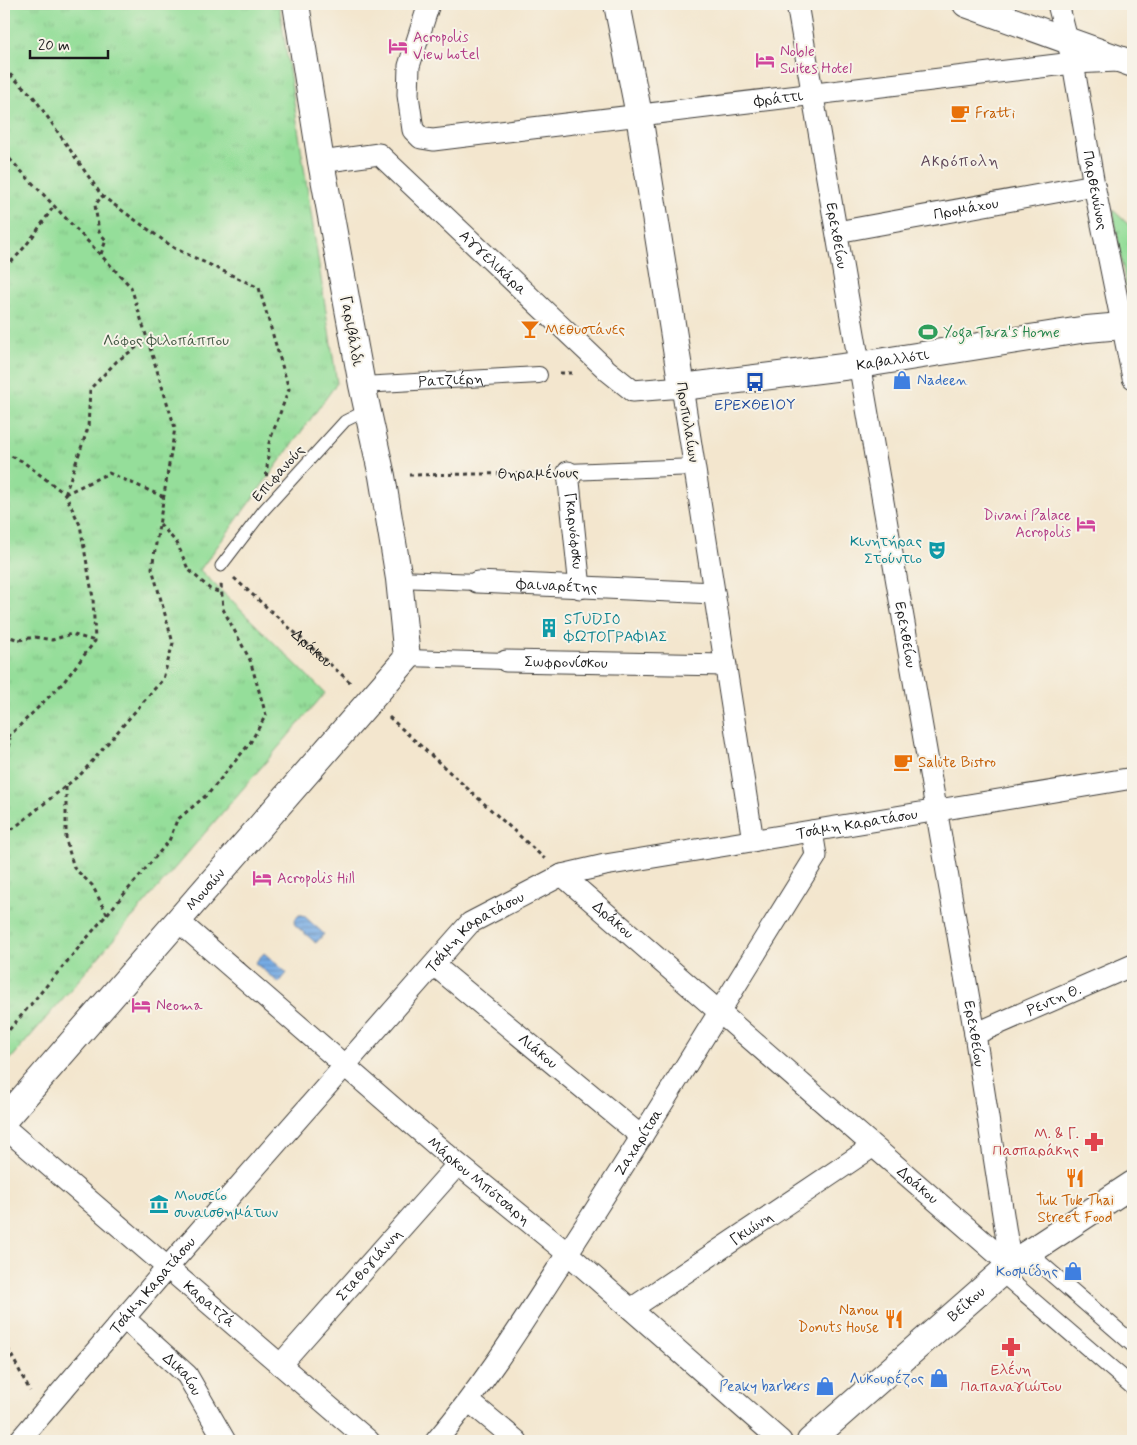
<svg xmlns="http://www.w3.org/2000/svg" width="1137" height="1445" viewBox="0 0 1137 1445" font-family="Mynerve,sans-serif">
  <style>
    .park { fill: url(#park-tufts); stroke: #587d5b }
    .water { fill: url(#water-rules); stroke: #496480 }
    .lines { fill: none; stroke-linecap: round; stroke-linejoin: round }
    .service-casing { stroke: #3c3a37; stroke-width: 13 }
    .pedestrian-casing { stroke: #3c3a37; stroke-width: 18 }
    .minor-casing { stroke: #3c3a37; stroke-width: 23 }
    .tertiary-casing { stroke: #3c3a37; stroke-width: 28 }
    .path { stroke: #3c3a37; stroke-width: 3; stroke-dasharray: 4 4; stroke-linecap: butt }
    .service { stroke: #fff; stroke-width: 11 }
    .pedestrian { stroke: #fff; stroke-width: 16 }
    .minor { stroke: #fff; stroke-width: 21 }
    .tertiary { stroke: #fff; stroke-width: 26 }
    .labels { text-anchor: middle; stroke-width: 4; stroke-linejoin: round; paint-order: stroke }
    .hotel-label { font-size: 15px; fill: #b23c85; stroke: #f7f3e8; text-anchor: start }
    .street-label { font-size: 15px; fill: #1c1c1c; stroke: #f7f3e8 }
    .food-label { font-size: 15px; fill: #c56008; stroke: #f7f3e8; text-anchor: start }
    .leisure-label { font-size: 15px; fill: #27864d; stroke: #f7f3e8; text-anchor: start }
    .park-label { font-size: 15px; fill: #405642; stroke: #f7f3e8 }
    .shop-label { font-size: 15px; fill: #366cbe; stroke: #f7f3e8; text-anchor: end }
    .transit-label { font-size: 15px; fill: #164399; stroke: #f7f3e8 }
    .culture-label { font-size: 15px; fill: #0d838f; stroke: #f7f3e8; text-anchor: start }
    .health-label { font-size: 15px; fill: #be3a42; stroke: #f7f3e8; text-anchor: end }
    .neighbourhood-label { font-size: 16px; letter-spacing: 1px; fill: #5f4657; stroke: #f7f3e8 }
  </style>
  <defs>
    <pattern id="park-tufts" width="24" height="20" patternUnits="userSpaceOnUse" patternTransform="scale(1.25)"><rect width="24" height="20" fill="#95de9a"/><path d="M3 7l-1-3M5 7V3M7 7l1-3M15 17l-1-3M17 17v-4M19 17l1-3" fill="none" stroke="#80be84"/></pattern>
    <pattern id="water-rules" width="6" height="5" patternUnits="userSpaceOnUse" patternTransform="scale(1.25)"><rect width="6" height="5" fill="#76abe4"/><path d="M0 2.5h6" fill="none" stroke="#608ab8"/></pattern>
  </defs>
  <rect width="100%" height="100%" fill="#f7f3e8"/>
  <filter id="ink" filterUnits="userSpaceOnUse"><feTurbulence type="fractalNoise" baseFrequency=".02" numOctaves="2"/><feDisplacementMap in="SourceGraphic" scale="10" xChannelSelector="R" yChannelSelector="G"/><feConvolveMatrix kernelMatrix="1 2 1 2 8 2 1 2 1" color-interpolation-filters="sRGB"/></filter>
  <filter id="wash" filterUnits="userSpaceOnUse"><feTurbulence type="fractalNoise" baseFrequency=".0096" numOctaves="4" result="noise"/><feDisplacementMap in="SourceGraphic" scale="20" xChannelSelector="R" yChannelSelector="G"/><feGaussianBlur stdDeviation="1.12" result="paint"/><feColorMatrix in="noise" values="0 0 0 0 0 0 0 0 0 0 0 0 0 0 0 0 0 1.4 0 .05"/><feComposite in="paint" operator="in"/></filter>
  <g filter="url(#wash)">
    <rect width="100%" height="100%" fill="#f3e6ce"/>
    <path class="park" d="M4 4H279L337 383 200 570 325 693 4 1067Z
      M1113 210 1133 229V328Z"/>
    <path class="water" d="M299 915H303L324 934 316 943 295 925 294 921Z
      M264 953 287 973 279 983 255 963Z"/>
  </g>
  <g filter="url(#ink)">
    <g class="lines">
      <g class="service-casing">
        <path id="service" d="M221 566 263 511 345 421 367 410"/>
      </g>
      <g class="pedestrian-casing">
        <g id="pedestrian">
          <path id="s2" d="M362 385 539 375"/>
          <path d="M568 472 695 467"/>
          <path d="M399 579 477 582"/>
          <path d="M407 658 506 661"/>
          <path d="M1028 1253 1133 1344"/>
          <path d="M1001 1273 1133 1387"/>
        </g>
      </g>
      <g class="minor-casing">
        <g id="minor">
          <path id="s3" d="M429 4 409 66 408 95 413 130 421 138 433 140 1073 63 1118 61"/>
          <path id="s4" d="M797 4 975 1034 1011 1266"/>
          <path id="s5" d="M1058 4 1073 63 1094 185 1133 378"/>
          <path id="s6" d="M321 162 379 154 608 371 633 391 682 387 753 841"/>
          <path id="s7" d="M837 232 1094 185"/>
          <path id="s8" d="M568 472 580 588"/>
          <path id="s9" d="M477 582 714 593"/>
          <path id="s10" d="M506 661 726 665"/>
          <path id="s11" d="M562 875 1011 1266"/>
          <path id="s12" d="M177 920 458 1164 567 1253 781 1441"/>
          <path id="s13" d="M434 965 642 1137"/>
          <path id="s14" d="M975 1034 1133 965"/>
          <path id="s15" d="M4 1127 369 1441"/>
          <path id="s16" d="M631 1309 872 1147"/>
          <path id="s17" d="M125 1319 187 1375 225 1441"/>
          <path id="s18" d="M280 1365 458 1164"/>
          <path d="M470 1402 517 1441"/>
          <path id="s19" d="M19 1441 167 1268 470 923 562 875 605 865 1133 778"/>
          <path id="s20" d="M436 1441C489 1379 532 1308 576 1240 658 1113 736 984 816 856L812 831"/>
        </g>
      </g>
      <g class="tertiary-casing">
        <g id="tertiary">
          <path id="s21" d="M617 4 639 115 682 387 859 365 1087 329 1133 325"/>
          <path d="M966 4 1133 64"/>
          <path id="s22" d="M4 1120 407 658 399 579 382 476 362 385 321 162 296 4"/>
          <path id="s23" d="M810 1441 1001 1273 1028 1253 1133 1184"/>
        </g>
      </g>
      <g class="path">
        <path d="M4 69 33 96 102 196 174 248 259 288 289 389 269 443 266 481"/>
        <path d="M4 153 131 287 175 428 152 568 173 643 163 679 82 773 4 836"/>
        <path d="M101 254 106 240 99 232 95 205 102 196"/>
        <path d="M4 266C17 262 45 219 54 206"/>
        <path d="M560 373H576"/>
        <path d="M4 453 22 461 65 494 80 525 93 598 95 641 63 683 4 741"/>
        <path d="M409 475 545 473"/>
        <path d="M65 494 88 428 90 389 117 361 147 340"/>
        <path d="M65 494 109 473 164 497"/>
        <path d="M160 524 177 543 188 569 210 589 221 593"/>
        <path id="s1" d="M234 578 351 683"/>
        <path d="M4 635 19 640 35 637 52 640 71 634 95 641"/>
        <path d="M389 717 545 859"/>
        <path d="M4 771 10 738"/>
        <path d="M66 787V840L74 868 92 885 107 914"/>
        <path d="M4 1036 169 841 177 820 209 793 250 743 266 715 250 660 223 609 221 584"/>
        <path d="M4 1341 30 1391"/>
      </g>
      <use href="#service" class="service"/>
      <use href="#pedestrian" class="pedestrian"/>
      <use href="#minor" class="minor"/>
      <use href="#tertiary" class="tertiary"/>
    </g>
  </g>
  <defs>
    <g id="hotel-bare" transform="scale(1.5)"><path d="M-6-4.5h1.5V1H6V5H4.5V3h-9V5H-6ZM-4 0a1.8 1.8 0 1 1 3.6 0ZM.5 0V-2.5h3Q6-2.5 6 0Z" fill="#d1479c" stroke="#f7f3e8" stroke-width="2.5" paint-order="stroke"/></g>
    <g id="cafe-bare" transform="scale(1.5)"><path d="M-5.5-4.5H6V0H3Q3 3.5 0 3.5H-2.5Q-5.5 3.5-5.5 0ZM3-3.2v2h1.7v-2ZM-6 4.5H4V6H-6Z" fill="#e8710a" stroke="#f7f3e8" stroke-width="2.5" paint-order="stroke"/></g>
    <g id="bar-bare" transform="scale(1.5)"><path d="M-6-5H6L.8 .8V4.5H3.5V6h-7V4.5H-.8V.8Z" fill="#e8710a" stroke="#f7f3e8" stroke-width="2.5" paint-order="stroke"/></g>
    <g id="stadium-bare" transform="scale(1.5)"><path d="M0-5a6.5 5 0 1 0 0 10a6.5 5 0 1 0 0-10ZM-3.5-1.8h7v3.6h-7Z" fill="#2e9e5b" stroke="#f7f3e8" stroke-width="2.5" paint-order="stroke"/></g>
    <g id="shop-bare" transform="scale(1.5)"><path d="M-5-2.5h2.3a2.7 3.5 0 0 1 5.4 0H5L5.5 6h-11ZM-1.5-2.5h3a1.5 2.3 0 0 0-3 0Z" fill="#3f7fe0" stroke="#f7f3e8" stroke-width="2.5" paint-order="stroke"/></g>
    <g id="bus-bare" transform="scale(1.5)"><path d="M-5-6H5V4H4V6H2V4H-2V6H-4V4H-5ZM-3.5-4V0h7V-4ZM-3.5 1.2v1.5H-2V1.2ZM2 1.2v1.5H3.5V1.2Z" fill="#1a4fb4" stroke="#f7f3e8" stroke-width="2.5" paint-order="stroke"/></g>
    <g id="theatre-bare" transform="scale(1.5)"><path d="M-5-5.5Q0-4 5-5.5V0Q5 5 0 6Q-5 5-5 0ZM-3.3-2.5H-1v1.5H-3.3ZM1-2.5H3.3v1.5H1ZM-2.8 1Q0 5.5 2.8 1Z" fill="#0f9aa8" stroke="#f7f3e8" stroke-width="2.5" paint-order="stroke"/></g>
    <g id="building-bare" transform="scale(1.5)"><path d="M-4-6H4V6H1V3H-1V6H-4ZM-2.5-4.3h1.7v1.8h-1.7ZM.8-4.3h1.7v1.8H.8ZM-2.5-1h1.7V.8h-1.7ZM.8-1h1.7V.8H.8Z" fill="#0f9aa8" stroke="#f7f3e8" stroke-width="2.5" paint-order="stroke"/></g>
    <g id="pharmacy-bare" transform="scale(1.5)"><path d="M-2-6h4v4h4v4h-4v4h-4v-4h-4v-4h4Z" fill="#e0444e" stroke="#f7f3e8" stroke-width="2.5" paint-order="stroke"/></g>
    <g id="restaurant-bare" transform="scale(1.5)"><path d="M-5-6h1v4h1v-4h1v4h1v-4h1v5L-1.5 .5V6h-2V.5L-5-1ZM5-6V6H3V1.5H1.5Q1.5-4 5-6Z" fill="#e8710a" stroke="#f7f3e8" stroke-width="2.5" paint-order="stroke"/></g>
    <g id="museum-bare" transform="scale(1.5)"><path d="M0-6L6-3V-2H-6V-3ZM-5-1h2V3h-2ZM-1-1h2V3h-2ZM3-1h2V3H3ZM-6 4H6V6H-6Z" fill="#0f9aa8" stroke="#f7f3e8" stroke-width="2.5" paint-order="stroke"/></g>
  </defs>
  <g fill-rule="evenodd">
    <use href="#hotel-bare" x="398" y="46"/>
    <use href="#hotel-bare" x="765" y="60"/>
    <use href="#cafe-bare" x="960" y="113"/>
    <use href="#bar-bare" x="530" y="329"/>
    <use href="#stadium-bare" x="928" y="332"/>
    <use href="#shop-bare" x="902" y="380"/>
    <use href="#bus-bare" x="755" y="382"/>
    <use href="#hotel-bare" x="1086" y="524"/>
    <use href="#theatre-bare" x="937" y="550"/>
    <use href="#building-bare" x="549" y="628"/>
    <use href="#cafe-bare" x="903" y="762"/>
    <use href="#hotel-bare" x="262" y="878"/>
    <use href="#hotel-bare" x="141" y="1005"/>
    <use href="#pharmacy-bare" x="1094" y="1142"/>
    <use href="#restaurant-bare" x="1075" y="1178"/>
    <use href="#museum-bare" x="159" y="1204"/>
    <use href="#shop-bare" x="1073" y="1271"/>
    <use href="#restaurant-bare" x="894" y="1319"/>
    <use href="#pharmacy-bare" x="1011" y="1347"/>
    <use href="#shop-bare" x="939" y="1378"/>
    <use href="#shop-bare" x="825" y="1386"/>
  </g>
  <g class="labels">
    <g class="hotel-label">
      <text x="413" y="42">Acropolis<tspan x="413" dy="17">View hotel</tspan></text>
      <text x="780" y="56">Noble<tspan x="780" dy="17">Suites Hotel</tspan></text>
      <text x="1071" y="520" text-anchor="end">Divani Palace<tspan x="1071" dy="17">Acropolis</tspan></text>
      <text x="277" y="883">Acropolis Hill</text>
      <text x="156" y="1010">Neoma</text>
    </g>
    <g class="street-label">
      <text dy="5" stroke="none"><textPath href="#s3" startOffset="501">Φράττι</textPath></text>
      <text dy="5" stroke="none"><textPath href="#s5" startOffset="190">Παρθενώνος</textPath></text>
      <text dy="5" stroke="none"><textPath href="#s7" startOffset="131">Προμάχου</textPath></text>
      <text dy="5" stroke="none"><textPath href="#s4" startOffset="235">Ερεχθείου</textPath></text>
      <text dy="5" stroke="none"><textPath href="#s6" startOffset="216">Αγγελικάρα</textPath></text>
      <text transform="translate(352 331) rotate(80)" y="5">Γαριβάλδι</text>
      <text dy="5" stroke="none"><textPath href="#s21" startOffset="601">Καβαλλότι</textPath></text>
      <text dy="5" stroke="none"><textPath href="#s2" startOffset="89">Ρατζιέρη</textPath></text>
      <text transform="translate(688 422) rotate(81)" y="5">Προπυλαίων</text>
      <text transform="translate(278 473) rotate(-48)" y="5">Επιφανούς</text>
      <text transform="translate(538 473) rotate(-1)" y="5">Θηραμένους</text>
      <text dy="5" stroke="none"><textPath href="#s8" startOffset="59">Γκαρνόφσκυ</textPath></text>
      <text dy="5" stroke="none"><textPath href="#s9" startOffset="80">Φαιναρέτης</textPath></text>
      <text dy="5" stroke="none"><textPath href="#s4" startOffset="640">Ερεχθείου</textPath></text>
      <text dy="5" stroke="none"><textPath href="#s1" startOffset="105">Δράκου</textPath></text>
      <text dy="5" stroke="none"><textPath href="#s10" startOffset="60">Σωφρονίσκου</textPath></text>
      <text dy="5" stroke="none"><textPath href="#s19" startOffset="1090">Τσάμη Καρατάσου</textPath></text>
      <text dy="5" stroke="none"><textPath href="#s22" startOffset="306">Μουσών</textPath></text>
      <text dy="5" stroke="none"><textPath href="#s11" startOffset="68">Δράκου</textPath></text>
      <text dy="5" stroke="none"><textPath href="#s19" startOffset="685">Τσάμη Καρατάσου</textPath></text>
      <text dy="5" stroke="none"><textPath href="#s14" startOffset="86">Ρεντη Θ.</textPath></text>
      <text dy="5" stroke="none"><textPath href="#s4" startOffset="1045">Ερεχθείου</textPath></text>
      <text dy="5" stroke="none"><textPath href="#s13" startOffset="135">Λιάκου</textPath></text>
      <text dy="5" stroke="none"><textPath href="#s20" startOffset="361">Ζαχαρίτσα</textPath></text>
      <text dy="5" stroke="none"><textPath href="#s12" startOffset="399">Μάρκου Μπότσαρη</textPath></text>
      <text dy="5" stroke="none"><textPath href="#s11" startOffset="472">Δράκου</textPath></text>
      <text dy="5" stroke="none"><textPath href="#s16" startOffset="145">Γκιώνη</textPath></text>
      <text dy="5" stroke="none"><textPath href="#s18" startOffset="134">Σταθογιάννη</textPath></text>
      <text dy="5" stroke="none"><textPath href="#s19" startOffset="205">Τσάμη Καρατάσου</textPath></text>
      <text dy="5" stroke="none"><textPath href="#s15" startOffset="271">Καρατζά</textPath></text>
      <text dy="5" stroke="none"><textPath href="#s23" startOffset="208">Βεΐκου</textPath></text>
      <text dy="5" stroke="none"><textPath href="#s17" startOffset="80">Δικαίου</textPath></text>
    </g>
    <g class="food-label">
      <text x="975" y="118">Fratti</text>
      <text x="545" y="334">Μεθυστάνες</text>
      <text x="918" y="767">Salute Bistro</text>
      <text x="1075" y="1205" text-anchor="middle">Tuk Tuk Thai<tspan x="1075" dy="17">Street Food</tspan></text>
      <text x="879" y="1315" text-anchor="end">Nanou<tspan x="879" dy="17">Donuts House</tspan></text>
    </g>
    <g class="leisure-label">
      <text x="943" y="337">Yoga Tara's Home</text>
    </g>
    <g class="park-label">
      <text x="166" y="345">Λόφος Φιλοπάππου</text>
    </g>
    <g class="shop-label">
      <text x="917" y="385" text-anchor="start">Nadeen</text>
      <text x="1058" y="1276">Κοσμίδης</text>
      <text x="924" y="1383">Λυκουρέζος</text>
      <text x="810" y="1391">Peaky barbers</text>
    </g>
    <g class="transit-label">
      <text x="755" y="409">ΕΡΕΧΘΕΙΟΥ</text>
    </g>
    <g class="culture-label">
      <text x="922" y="546" text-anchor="end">Κινητήρας<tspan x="922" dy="17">Στούντιο</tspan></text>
      <text x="564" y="624">STUDIO<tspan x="564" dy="17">ΦΩΤΟΓΡΑΦΙΑΣ</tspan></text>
      <text x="174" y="1200">Μουσείο<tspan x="174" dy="17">συναισθημάτων</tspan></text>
    </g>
    <g class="health-label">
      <text x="1079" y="1138">Μ. &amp; Γ.<tspan x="1079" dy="17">Πασπαράκης</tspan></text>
      <text x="1011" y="1374" text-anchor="middle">Ελένη<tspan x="1011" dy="17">Παπαναγιώτου</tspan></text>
    </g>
    <g class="neighbourhood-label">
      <text x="960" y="166">Ακρόπολη</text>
    </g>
  </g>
  <rect width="1137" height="1445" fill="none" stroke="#f7f3e8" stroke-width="20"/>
  <path d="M30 50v8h78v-8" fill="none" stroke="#1c1c1c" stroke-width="2.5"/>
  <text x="38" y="50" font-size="15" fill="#1c1c1c" stroke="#f7f3e8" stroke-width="4" paint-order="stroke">20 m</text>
</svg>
